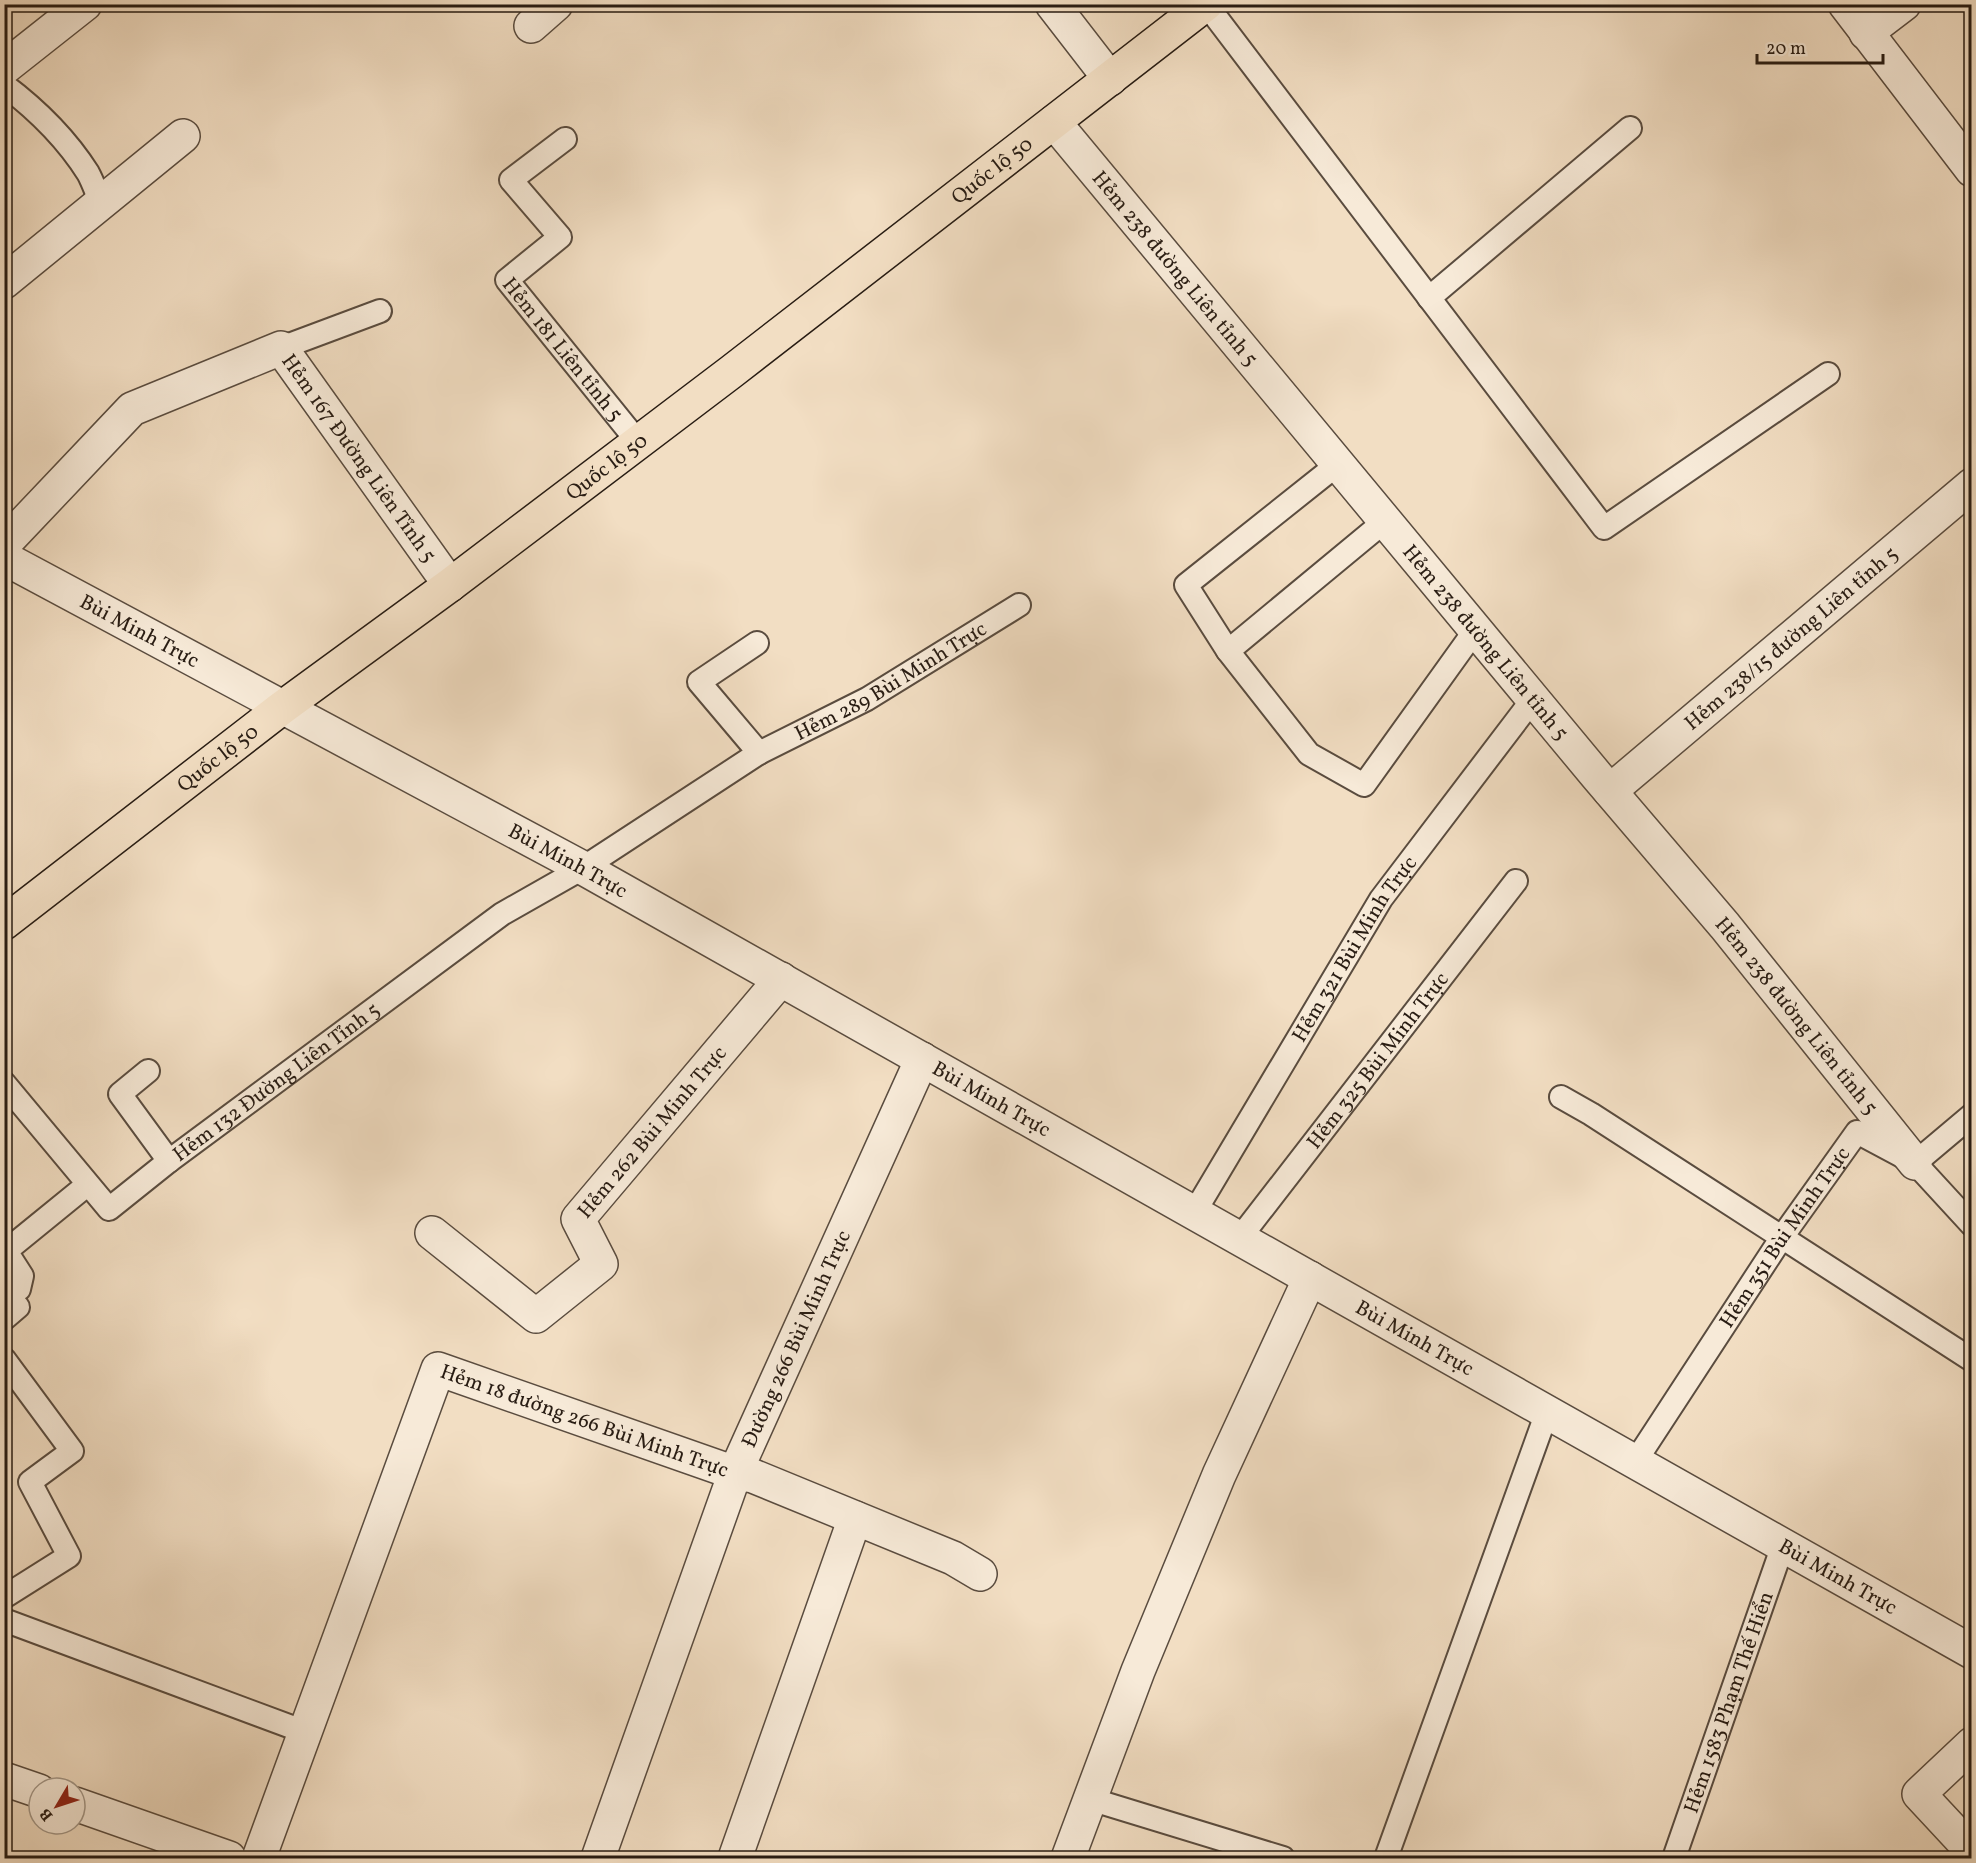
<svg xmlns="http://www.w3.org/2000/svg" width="1976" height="1863" viewBox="0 0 1976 1863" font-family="Vollkorn,serif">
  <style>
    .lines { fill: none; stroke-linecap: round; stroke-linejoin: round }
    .service-casing { stroke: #5a4c3f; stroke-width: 26 }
    .minor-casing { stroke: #5a4c3f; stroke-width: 36 }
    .tertiary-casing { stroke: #5a4c3f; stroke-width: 36 }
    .primary-casing { stroke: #281c13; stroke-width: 36 }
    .service { stroke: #f7ead8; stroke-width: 22 }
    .minor { stroke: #f7ead8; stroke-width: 33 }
    .tertiary { stroke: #f7ead8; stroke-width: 33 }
    .primary { stroke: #f2dec3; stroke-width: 33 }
    .labels { text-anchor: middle; stroke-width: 4.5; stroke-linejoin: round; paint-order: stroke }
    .street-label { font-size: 21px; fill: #281c13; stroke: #f7ead8 }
  </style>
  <rect width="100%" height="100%" fill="#f2dec3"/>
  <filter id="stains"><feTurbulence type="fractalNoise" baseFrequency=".00333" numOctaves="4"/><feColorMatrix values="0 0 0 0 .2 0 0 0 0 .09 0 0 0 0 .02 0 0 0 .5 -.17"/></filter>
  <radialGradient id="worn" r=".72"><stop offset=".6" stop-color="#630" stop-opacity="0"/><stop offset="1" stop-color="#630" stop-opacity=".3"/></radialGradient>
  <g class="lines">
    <g class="service-casing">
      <g id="service">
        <path d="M1206 4 1604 528 1828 374"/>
        <path d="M4 85C36 109 67 140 88 173 93 182 97 194 101 203"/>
        <path id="s1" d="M565 139 511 180 560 237 507 280 638 442"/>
        <path d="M1429 298 1630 128"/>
        <path d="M281 348 380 311"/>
        <path d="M1338 464 1186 585 1228 651 1309 754 1364 785 1476 629"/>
        <path d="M1228 651 1385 521"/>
        <path id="s2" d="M759 753 867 699 1019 605"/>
        <path d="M148 1071 120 1094 169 1161"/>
        <path id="s3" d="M4 1083 109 1209 169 1161 502 914 583 868 759 753 699 682 757 643"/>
        <path d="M1561 1097 1591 1114 1972 1360"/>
        <path d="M1915 1163 1972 1225"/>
        <path id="s4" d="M1194 1213 1381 899 1533 699"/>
        <path id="s5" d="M1239 1239 1516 881"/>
        <path d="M4 1319 18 1307 8 1296 19 1289 22 1276 6 1251 87 1185"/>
        <path d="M4 1359 72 1451 30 1482 69 1556 4 1597"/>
        <path id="s6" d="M1635 1462 1782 1237 1857 1132 1915 1163 1972 1115"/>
        <path d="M4 1620 305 1732"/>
        <path d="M1090 1799 1283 1858"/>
        <path d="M1386 1858 1547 1412"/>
        <path id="s7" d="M1674 1858 1783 1545"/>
      </g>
    </g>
    <g class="minor-casing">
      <g id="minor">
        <path d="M1052 4 1110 79"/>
        <path d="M1845 4 1972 170"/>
        <path d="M531 26 556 4"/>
        <path d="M1866 33 1904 4"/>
        <path d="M4 68 85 4"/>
        <path id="s8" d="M1054 122 1597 776 1725 926 1915 1163"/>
        <path d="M4 282 183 136"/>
        <path id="s9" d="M4 544 132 409 281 348 450 585"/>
        <path id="s10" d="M1610 791 1972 485"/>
        <path id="s11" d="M432 1233 536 1316 601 1264 578 1219 781 979"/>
        <path d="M1972 1744 1919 1794 1972 1851"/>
        <path d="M4 1779 39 1791"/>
        <path d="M75 1804 229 1858"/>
        <path id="s12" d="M259 1858 438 1369 735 1473 753 1476 953 1558 980 1574"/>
        <path id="s13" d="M598 1858 735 1473 922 1059"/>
        <path d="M735 1858 855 1518"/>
        <path d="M1068 1858 1138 1671 1219 1475 1310 1278"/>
      </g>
    </g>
    <g class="tertiary-casing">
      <g id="tertiary">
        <path id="s14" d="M4 558 583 868 1972 1652"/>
      </g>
    </g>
    <g class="primary-casing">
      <g id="primary">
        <path id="s15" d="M4 923 283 707 450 585 731 372 1206 4"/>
      </g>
    </g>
    <use href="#service" class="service"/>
    <use href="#minor" class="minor"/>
    <use href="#tertiary" class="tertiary"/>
    <use href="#primary" class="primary"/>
  </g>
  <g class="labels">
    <g class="street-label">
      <text dy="7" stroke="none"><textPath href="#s15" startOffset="1242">Quốc lộ 50</textPath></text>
      <text dy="7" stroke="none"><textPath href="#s8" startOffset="190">Hẻm 238 đường Liên tỉnh 5</textPath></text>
      <text dy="7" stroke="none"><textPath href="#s1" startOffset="300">Hẻm 181 Liên tỉnh 5</textPath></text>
      <text dy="7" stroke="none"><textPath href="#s9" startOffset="482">Hẻm 167 Đường Liên Tỉnh 5</textPath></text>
      <text dy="7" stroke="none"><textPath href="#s15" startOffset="756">Quốc lộ 50</textPath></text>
      <text dy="7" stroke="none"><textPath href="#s14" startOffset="154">Bùi Minh Trực</textPath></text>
      <text dy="7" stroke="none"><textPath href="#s10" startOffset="237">Hẻm 238/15 đường Liên tỉnh 5</textPath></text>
      <text dy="7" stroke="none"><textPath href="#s8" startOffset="676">Hẻm 238 đường Liên tỉnh 5</textPath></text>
      <text dy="7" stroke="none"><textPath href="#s2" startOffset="150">Hẻm 289 Bùi Minh Trực</textPath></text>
      <text dy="7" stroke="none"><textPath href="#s15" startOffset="270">Quốc lộ 50</textPath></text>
      <text dy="7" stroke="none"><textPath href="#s14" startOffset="640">Bùi Minh Trực</textPath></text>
      <text dy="7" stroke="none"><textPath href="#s4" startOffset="309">Hẻm 321 Bùi Minh Trực</textPath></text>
      <text dy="7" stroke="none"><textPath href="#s8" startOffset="1162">Hẻm 238 đường Liên tỉnh 5</textPath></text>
      <text dy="7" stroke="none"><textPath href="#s5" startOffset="226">Hẻm 325 Bùi Minh Trực</textPath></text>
      <text dy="7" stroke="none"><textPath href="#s3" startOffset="374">Hẻm 132 Đường Liên Tỉnh 5</textPath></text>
      <text dy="7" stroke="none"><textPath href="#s14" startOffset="1126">Bùi Minh Trực</textPath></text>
      <text dy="7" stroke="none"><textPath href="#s11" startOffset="381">Hẻm 262 Bùi Minh Trực</textPath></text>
      <text dy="7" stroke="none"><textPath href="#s6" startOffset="270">Hẻm 351 Bùi Minh Trực</textPath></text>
      <text dy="7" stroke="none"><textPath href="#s14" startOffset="1612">Bùi Minh Trực</textPath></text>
      <text dy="7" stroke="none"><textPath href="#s13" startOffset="556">Đường 266 Bùi Minh Trực</textPath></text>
      <text dy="7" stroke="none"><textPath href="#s12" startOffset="676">Hẻm 18 đường 266 Bùi Minh Trực</textPath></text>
      <text dy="7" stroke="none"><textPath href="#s14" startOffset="2098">Bùi Minh Trực</textPath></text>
      <text dy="7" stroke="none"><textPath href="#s7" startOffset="165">Hẻm 1583 Phạm Thế Hiển</textPath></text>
    </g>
  </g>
  <rect width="1976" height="1863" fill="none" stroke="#f2dec3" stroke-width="24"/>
  <rect x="6" y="6" width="1964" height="1851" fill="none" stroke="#281c13" stroke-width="3"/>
  <rect x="12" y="12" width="1952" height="1839" fill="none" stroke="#281c13" stroke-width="1.5"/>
  <g transform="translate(57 1806) rotate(231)"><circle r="28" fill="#f7ead8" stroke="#a49889" stroke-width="1.5"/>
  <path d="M0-4.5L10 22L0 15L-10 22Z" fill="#8f2418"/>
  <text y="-9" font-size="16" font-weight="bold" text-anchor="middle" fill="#281c13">B</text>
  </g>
  <path d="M1757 54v9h126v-9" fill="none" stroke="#281c13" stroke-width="3"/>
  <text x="1766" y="54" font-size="18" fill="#281c13" stroke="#f7ead8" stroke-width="4.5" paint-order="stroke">20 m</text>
  <rect width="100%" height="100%" filter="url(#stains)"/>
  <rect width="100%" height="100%" fill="url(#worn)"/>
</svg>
